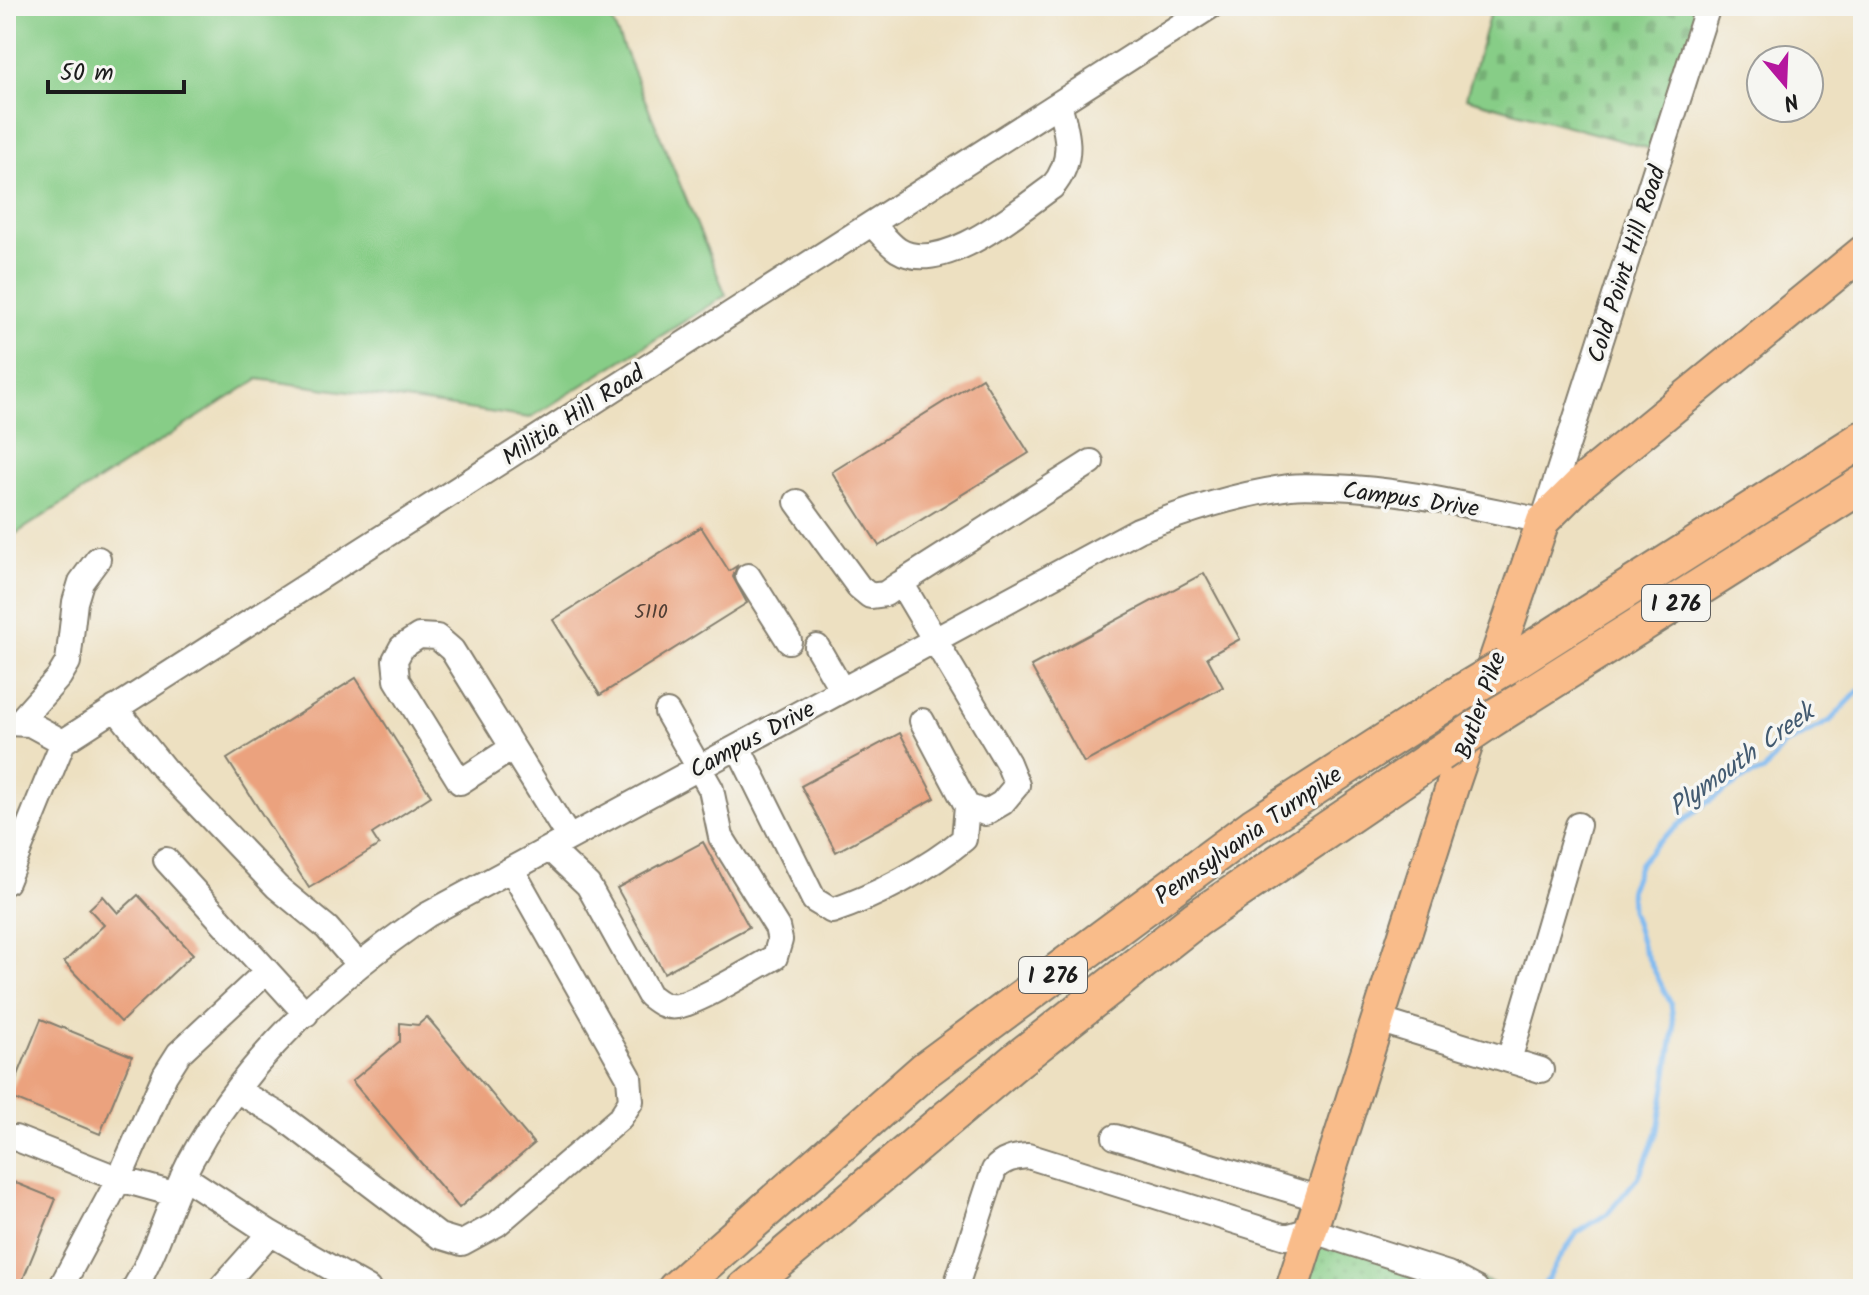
<svg xmlns="http://www.w3.org/2000/svg" width="1869" height="1295" viewBox="0 0 1869 1295" font-family="Kalam,sans-serif">
  <style>
    .grass { fill: #87cd87; stroke: #527452; stroke-width: 2 }
    .cemetery { fill: url(#cemetery-stones); stroke: #527452; stroke-width: 2 }
    .park { fill: url(#park-dots); stroke: #527452; stroke-width: 2 }
    .lines { fill: none; stroke-linecap: round; stroke-linejoin: round }
    .stream { stroke: #7ebaf1; stroke-width: 5 }
    .building { fill: #eba27e }
    .minor-casing { stroke: #847e6e; stroke-width: 28 }
    .major-casing { stroke: #847e6e; stroke-width: 36 }
    .highway-casing { stroke: #847e6e; stroke-width: 40 }
    .minor { stroke: #fff; stroke-width: 24 }
    .major { stroke: #f9bc8a; stroke-width: 32 }
    .highway { stroke: #f9bc8a; stroke-width: 36 }
    .highway-bridge-casing { stroke: #847e6e; stroke-width: 40; stroke-linecap: butt }
    .highway-bridge { stroke: #f9bc8a; stroke-width: 36 }
    .labels { text-anchor: middle; stroke-width: 7; stroke-linejoin: round; paint-order: stroke }
    .number-label { font-size: 20px; fill: #503e34 }
    .shield { fill: #f6f6f2; stroke: #5d5d5c; stroke-width: 2 }
    .shield-label { font-size: 22px; font-weight: bold; fill: #1c1c1c }
    .street-label { font-size: 24px; fill: #1c1c1c; stroke: #f6f6f2 }
    .water-label { font-size: 26px; font-style: italic; fill: #435b71; stroke: #f6f6f2 }
  </style>
  <defs>
    <pattern id="cemetery-stones" width="16" height="16" patternUnits="userSpaceOnUse" patternTransform="scale(2)"><rect width="16" height="16" fill="#87cd87"/><path d="M2 7V4a2 2 0 0 1 4 0v3zM10 15v-3a2 2 0 0 1 4 0v3z" fill="#74af74"/></pattern>
    <pattern id="park-dots" width="8" height="8" patternUnits="userSpaceOnUse" patternTransform="scale(2)"><rect width="8" height="8" fill="#87cd87"/><path d="M2 2h.1M6 6h.1" fill="none" stroke="#74af74" stroke-width="1.8" stroke-linecap="round"/></pattern>
  </defs>
  <rect width="100%" height="100%" fill="#f6f6f2"/>
  <filter id="ink" filterUnits="userSpaceOnUse"><feTurbulence type="fractalNoise" baseFrequency=".0125" numOctaves="2"/><feDisplacementMap in="SourceGraphic" scale="16" xChannelSelector="R" yChannelSelector="G"/><feConvolveMatrix kernelMatrix="1 2 1 2 8 2 1 2 1" color-interpolation-filters="sRGB"/></filter>
  <filter id="wash" filterUnits="userSpaceOnUse"><feTurbulence type="fractalNoise" baseFrequency=".006" numOctaves="4" result="noise"/><feDisplacementMap in="SourceGraphic" scale="32" xChannelSelector="R" yChannelSelector="G"/><feGaussianBlur stdDeviation="1.8" result="paint"/><feColorMatrix in="noise" values="0 0 0 0 0 0 0 0 0 0 0 0 0 0 0 0 0 1.4 0 .05"/><feComposite in="paint" operator="in"/></filter>
  <g filter="url(#wash)">
    <rect width="100%" height="100%" fill="#ede0c1"/>
    <path class="grass" d="M6 6H606L726 295 530 418 258 379 6 540Z"/>
    <path class="cemetery" d="M1492 6H1709L1662 152 1466 98Z"/>
    <path class="park" d="M1310 1230 1514 1289H1292Z"/>
    <g class="lines">
      <path class="stream" d="M1542 1289 1556 1264 1577 1233 1608 1213 1639 1176 1658 1130 1674 1029 1671 1004 1643 948 1631 910 1630 889 1640 863 1656 844 1699 808 1743 779 1764 771 1783 746 1830 721 1863 686"/>
    </g>
    <g id="blocks">
      <path class="building" d="M982 378 1029 453 879 546 832 472Z
        M701 527 729 571 737 566 733 577 747 603 600 695 553 620Z
        M1204 573 1240 639 1207 657 1223 687 1084 763 1031 666Z
        M356 678 431 796 372 834 379 845 309 888 227 759Z
        M900 733 935 798 836 852 801 786Z
        M703 842 749 927 664 973 617 888Z
        M138 895 193 954 121 1022 64 962 104 925 89 909 103 896 118 913Z
        M427 1017 534 1144 459 1208 352 1081 400 1041V1023L418 1025Z
        M41 1019 132 1056 100 1134 9 1097Z
        M6 1179 56 1199 19 1289H6Z"/>
    </g>
  </g>
  <g filter="url(#ink)">
    <use href="#blocks" fill-opacity="0" stroke="#847e6e" stroke-width="2"/>
    <g class="lines">
      <g class="minor-casing">
        <path id="minor" d="M872 224C880 232 889 244 898 250 942 277 1018 211 1052 187 1075 161 1068 134 1059 104
          M797 502 859 587 870 596 885 594 901 583
          M748 576 789 641
          M817 647 842 690
          M115 708 165 770 277 887 327 928 359 965
          M922 721 967 806
          M6 723 30 724 63 742
          M18 723 59 677 68 662 75 602 81 582 98 559
          M738 747 814 900 832 911C876 896 928 869 964 839L967 806 985 813 1002 803 1017 785 1008 763 901 583 1091 462
          M512 748 460 782 397 680 395 660 402 647 419 636 437 637 452 650 569 838
          M550 849 588 885 649 995C658 1002 665 1008 677 1006 700 1002 752 969 775 957L780 940 777 927 721 837 711 789 667 712
          M166 860 306 1014
          M6 882 63 742 1211 6
          M1378 1020 1541 1070
          M1509 1060 1578 825
          M236 1090 281 1116 439 1236 462 1243 497 1224 620 1118 631 1101 629 1077 512 870
          M1115 1137 1320 1199
          M15 1138 119 1179 174 1194
          M183 1176 270 1233 368 1289
          M60 1289 119 1179 165 1075 179 1053 267 971
          M134 1289C158 1249 169 1202 191 1160 245 1059 333 979 427 915L1138 530C1187 510 1237 494 1290 487 1304 485 1319 487 1333 487 1404 489 1473 507 1543 521L1708 6
          M220 1289 270 1233
          M955 1289 994 1170C1003 1159 1015 1157 1028 1156L1286 1237 1310 1230 1448 1274 1476 1289"/>
      </g>
      <g class="major-casing">
        <path id="major" d="M1292 1289 1452 787 1543 521 1583 481 1863 252"/>
      </g>
      <g class="highway-casing">
        <path id="highway" d="M1506 666 1863 439
          M1488 721 1863 484
          M676 1289 925 1070 1254 826 1456 696
          M745 1289 1018 1059 1196 919 1439 754"/>
      </g>
      <use href="#minor" class="minor"/>
      <use href="#major" class="major"/>
      <use href="#highway" class="highway"/>
      <g class="highway-bridge-casing">
        <path id="highway-bridge" d="M1456 696 1506 666
          M1439 754 1488 721"/>
      </g>
      <use href="#highway-bridge" class="highway-bridge"/>
    </g>
  </g>
  <g class="labels">
    <g class="number-label">
      <text x="651" y="618">5110</text>
    </g>
    <g class="shield">
      <rect x="1642" y="585" width="68" height="36" rx="6"/>
      <rect x="1019" y="957" width="68" height="36" rx="6"/>
    </g>
    <g class="shield-label">
      <text x="1676" y="611">I 276</text>
      <text x="1053" y="983">I 276</text>
    </g>
    <g class="street-label">
      <text transform="translate(1626 264) rotate(-72)" y="8">Cold Point Hill Road</text>
      <text transform="translate(573 415) rotate(-33)" y="8">Militia Hill Road</text>
      <text transform="translate(1411 499) rotate(8)" y="8">Campus Drive</text>
      <text transform="translate(1480 705) rotate(-71)" y="8">Butler Pike</text>
      <text transform="translate(752 739) rotate(-28)" y="8">Campus Drive</text>
      <text transform="translate(1248 835) rotate(-35)" y="8">Pennsylvania Turnpike</text>
    </g>
    <g class="water-label">
      <text transform="translate(1741 759) rotate(-36)" y="9">Plymouth Creek</text>
    </g>
  </g>
  <rect width="1869" height="1295" fill="none" stroke="#f6f6f2" stroke-width="32"/>
  <g transform="translate(1785 84) rotate(161)"><circle r="38" fill="#f6f6f2" stroke="#9f9f9c" stroke-width="2"/>
  <path d="M0-6L14 30L0 20L-14 30Z" fill="#b5179e"/>
  <text y="-12" font-size="22" font-weight="bold" text-anchor="middle" fill="#1c1c1c">N</text>
  </g>
  <path d="M48 80v12h136v-12" fill="none" stroke="#1c1c1c" stroke-width="4"/>
  <text x="60" y="80" font-size="24" fill="#1c1c1c" stroke="#f6f6f2" stroke-width="6" paint-order="stroke">50 m</text>
</svg>
